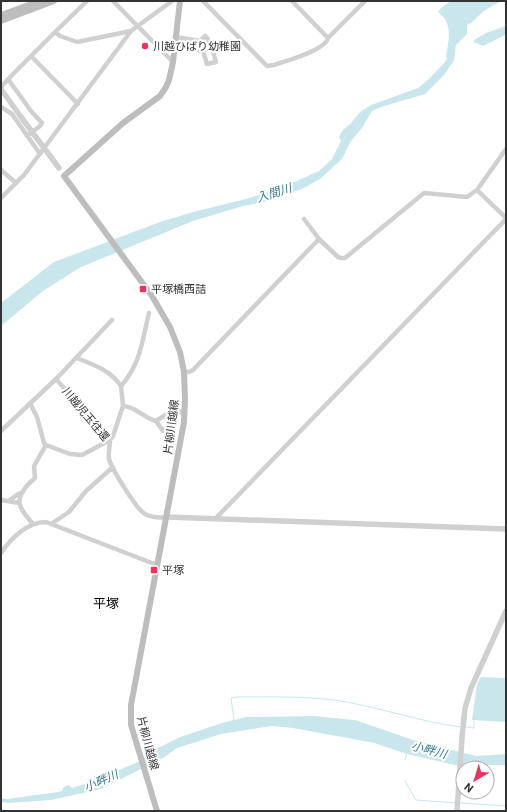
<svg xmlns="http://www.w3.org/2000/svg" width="507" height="812" viewBox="0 0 507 812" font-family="Roboto,'Noto Sans JP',sans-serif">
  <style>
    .water { fill: #cae6ed }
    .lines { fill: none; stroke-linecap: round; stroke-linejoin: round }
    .stream { stroke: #cae6ed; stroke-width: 1 }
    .river { stroke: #cae6ed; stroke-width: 7 }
    .minor { stroke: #d0d0d0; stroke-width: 4.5 }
    .tertiary { stroke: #d0d0d0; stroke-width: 5.5 }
    .secondary { stroke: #bdbdbd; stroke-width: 6 }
    .tertiary-bridge { stroke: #d0d0d0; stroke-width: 5.5 }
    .poi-dot { fill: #ee315e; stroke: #fff; stroke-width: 1.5 }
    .labels { text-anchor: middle; stroke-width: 4; stroke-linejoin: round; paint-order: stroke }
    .poi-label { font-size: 11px; fill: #333; stroke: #fff; text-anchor: start }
    .street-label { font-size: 11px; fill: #333; stroke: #fff }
    .water-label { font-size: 12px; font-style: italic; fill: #397f93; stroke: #fff }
    .quarter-label { font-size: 13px; fill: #000; stroke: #fff }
  </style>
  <rect width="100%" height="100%" fill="#fff"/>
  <path class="water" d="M451 1H501L484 11 472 22 467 25V34L456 45 454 60 444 75 425 94 381 107 372 111 362 128 351 141 342 159 320 179 302 189 264 202 243 206 193 221 81 267 43 291 1 326V303L54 262 160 222 193 212 246 199 279 189 319 171 332 159 341 141 339 137 342 131 351 123 360 112 371 105 418 88 429 79 445 62 447 58 446 56C449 40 453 22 438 12L441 8Z
    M506 26 505 35 483 46 474 42V40L486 33Z
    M481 677 506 678V722L472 720 477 684Z
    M314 716 355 720 416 741 476 756 506 754V765H455L407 754 374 743 293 728 272 726 221 734 177 748 163 758 101 789 51 800 9 803 1 802V798L7 799 58 792 85 784 138 762 158 748 180 737 222 723 246 717Z"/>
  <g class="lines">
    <path class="stream" d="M234 720 231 698 237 697C272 697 307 696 341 701 382 708 421 722 461 727
      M464 727 474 728V721
      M405 760 407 753
      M405 781 416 800 456 803
      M461 803 506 806"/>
    <path class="river" d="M66 790 68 789"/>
    <path class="minor" d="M113 1 173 62
      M203 1 267 66 274 65C286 61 326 50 328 38
      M292 1 328 38 365 1
      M55 32 87 1
      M175 45 203 51 207 64 216 62 212 48 213 45 205 36 200 41 176 37
      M31 56 78 104
      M8 79 31 111 42 123 40 126 27 136
      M1 87 14 73 55 32 60 36 77 42 131 31 172 1
      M1 107 12 114 40 154
      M1 170 16 183
      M477 190 506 218
      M1 198 24 175 131 31
      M304 219 319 239 338 257 341 258H345L424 193 467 197 477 190 506 149
      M149 313C142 341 141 363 121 386L123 406C135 406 144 418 156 421L175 409 185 414
      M77 358C94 365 110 370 121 386
      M184 372H189L193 370 319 239
      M56 379 110 440C110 446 108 453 109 459 112 469 136 509 145 514 151 517 160 518 167 517
      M30 403 37 417 44 443 46 445 70 454 82 455 110 440 113 436 123 406
      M156 421 163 431 173 422 167 414
      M1 431 56 379 112 320
      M1 500 19 503
      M9 501 18 494 23 492
      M216 518 506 219
      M33 524C29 519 22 512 20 505 17 495 28 484 35 478L34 466 46 445
      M51 524 69 512 86 491 113 467
      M1 553C11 538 28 522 46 522L157 565"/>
    <path class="tertiary" d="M1 89 21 117
      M167 517 506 529
      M462 737 465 708 471 688 506 611
      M457 811 462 738"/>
    <path class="secondary" d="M1 15 40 1
      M1 21 54 1
      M157 811 131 725V705L184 422 185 398 184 372 180 352 170 327 152 296 64 176 123 123 160 96 166 87 169 80 173 62 180 1"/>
    <path class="tertiary-bridge" d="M21 117 59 168"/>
  </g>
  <g class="poi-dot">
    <circle cx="145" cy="46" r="4"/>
    <rect x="139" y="285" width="8" height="8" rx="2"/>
    <rect x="150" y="566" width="8" height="8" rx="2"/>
  </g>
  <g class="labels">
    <g class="poi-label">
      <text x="153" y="50">川越ひばり幼稚園</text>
      <text x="151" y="293">平塚橋西詰</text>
      <text x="162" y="574">平塚</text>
    </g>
    <g class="street-label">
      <text transform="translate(86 414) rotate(50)" y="4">川越児玉往還</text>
      <text transform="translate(171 427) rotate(-83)" y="4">片柳川越線</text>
      <text transform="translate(148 743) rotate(75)" y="4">片柳川越線</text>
    </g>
    <g class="water-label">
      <text transform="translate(274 193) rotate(-18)" y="4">入間川</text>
      <text transform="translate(429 750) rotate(15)" y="4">小畔川</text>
      <text transform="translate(101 781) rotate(-24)" y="4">小畔川</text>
    </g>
    <g class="quarter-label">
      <text x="106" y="608">平塚</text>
    </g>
  </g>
  <rect width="507" height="812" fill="none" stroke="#333333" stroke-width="4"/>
  <g transform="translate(475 780) rotate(218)"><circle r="19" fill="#ffffff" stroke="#adadad"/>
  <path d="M0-3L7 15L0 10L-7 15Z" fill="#ee315e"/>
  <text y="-6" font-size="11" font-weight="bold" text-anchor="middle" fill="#333333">N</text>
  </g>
</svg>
